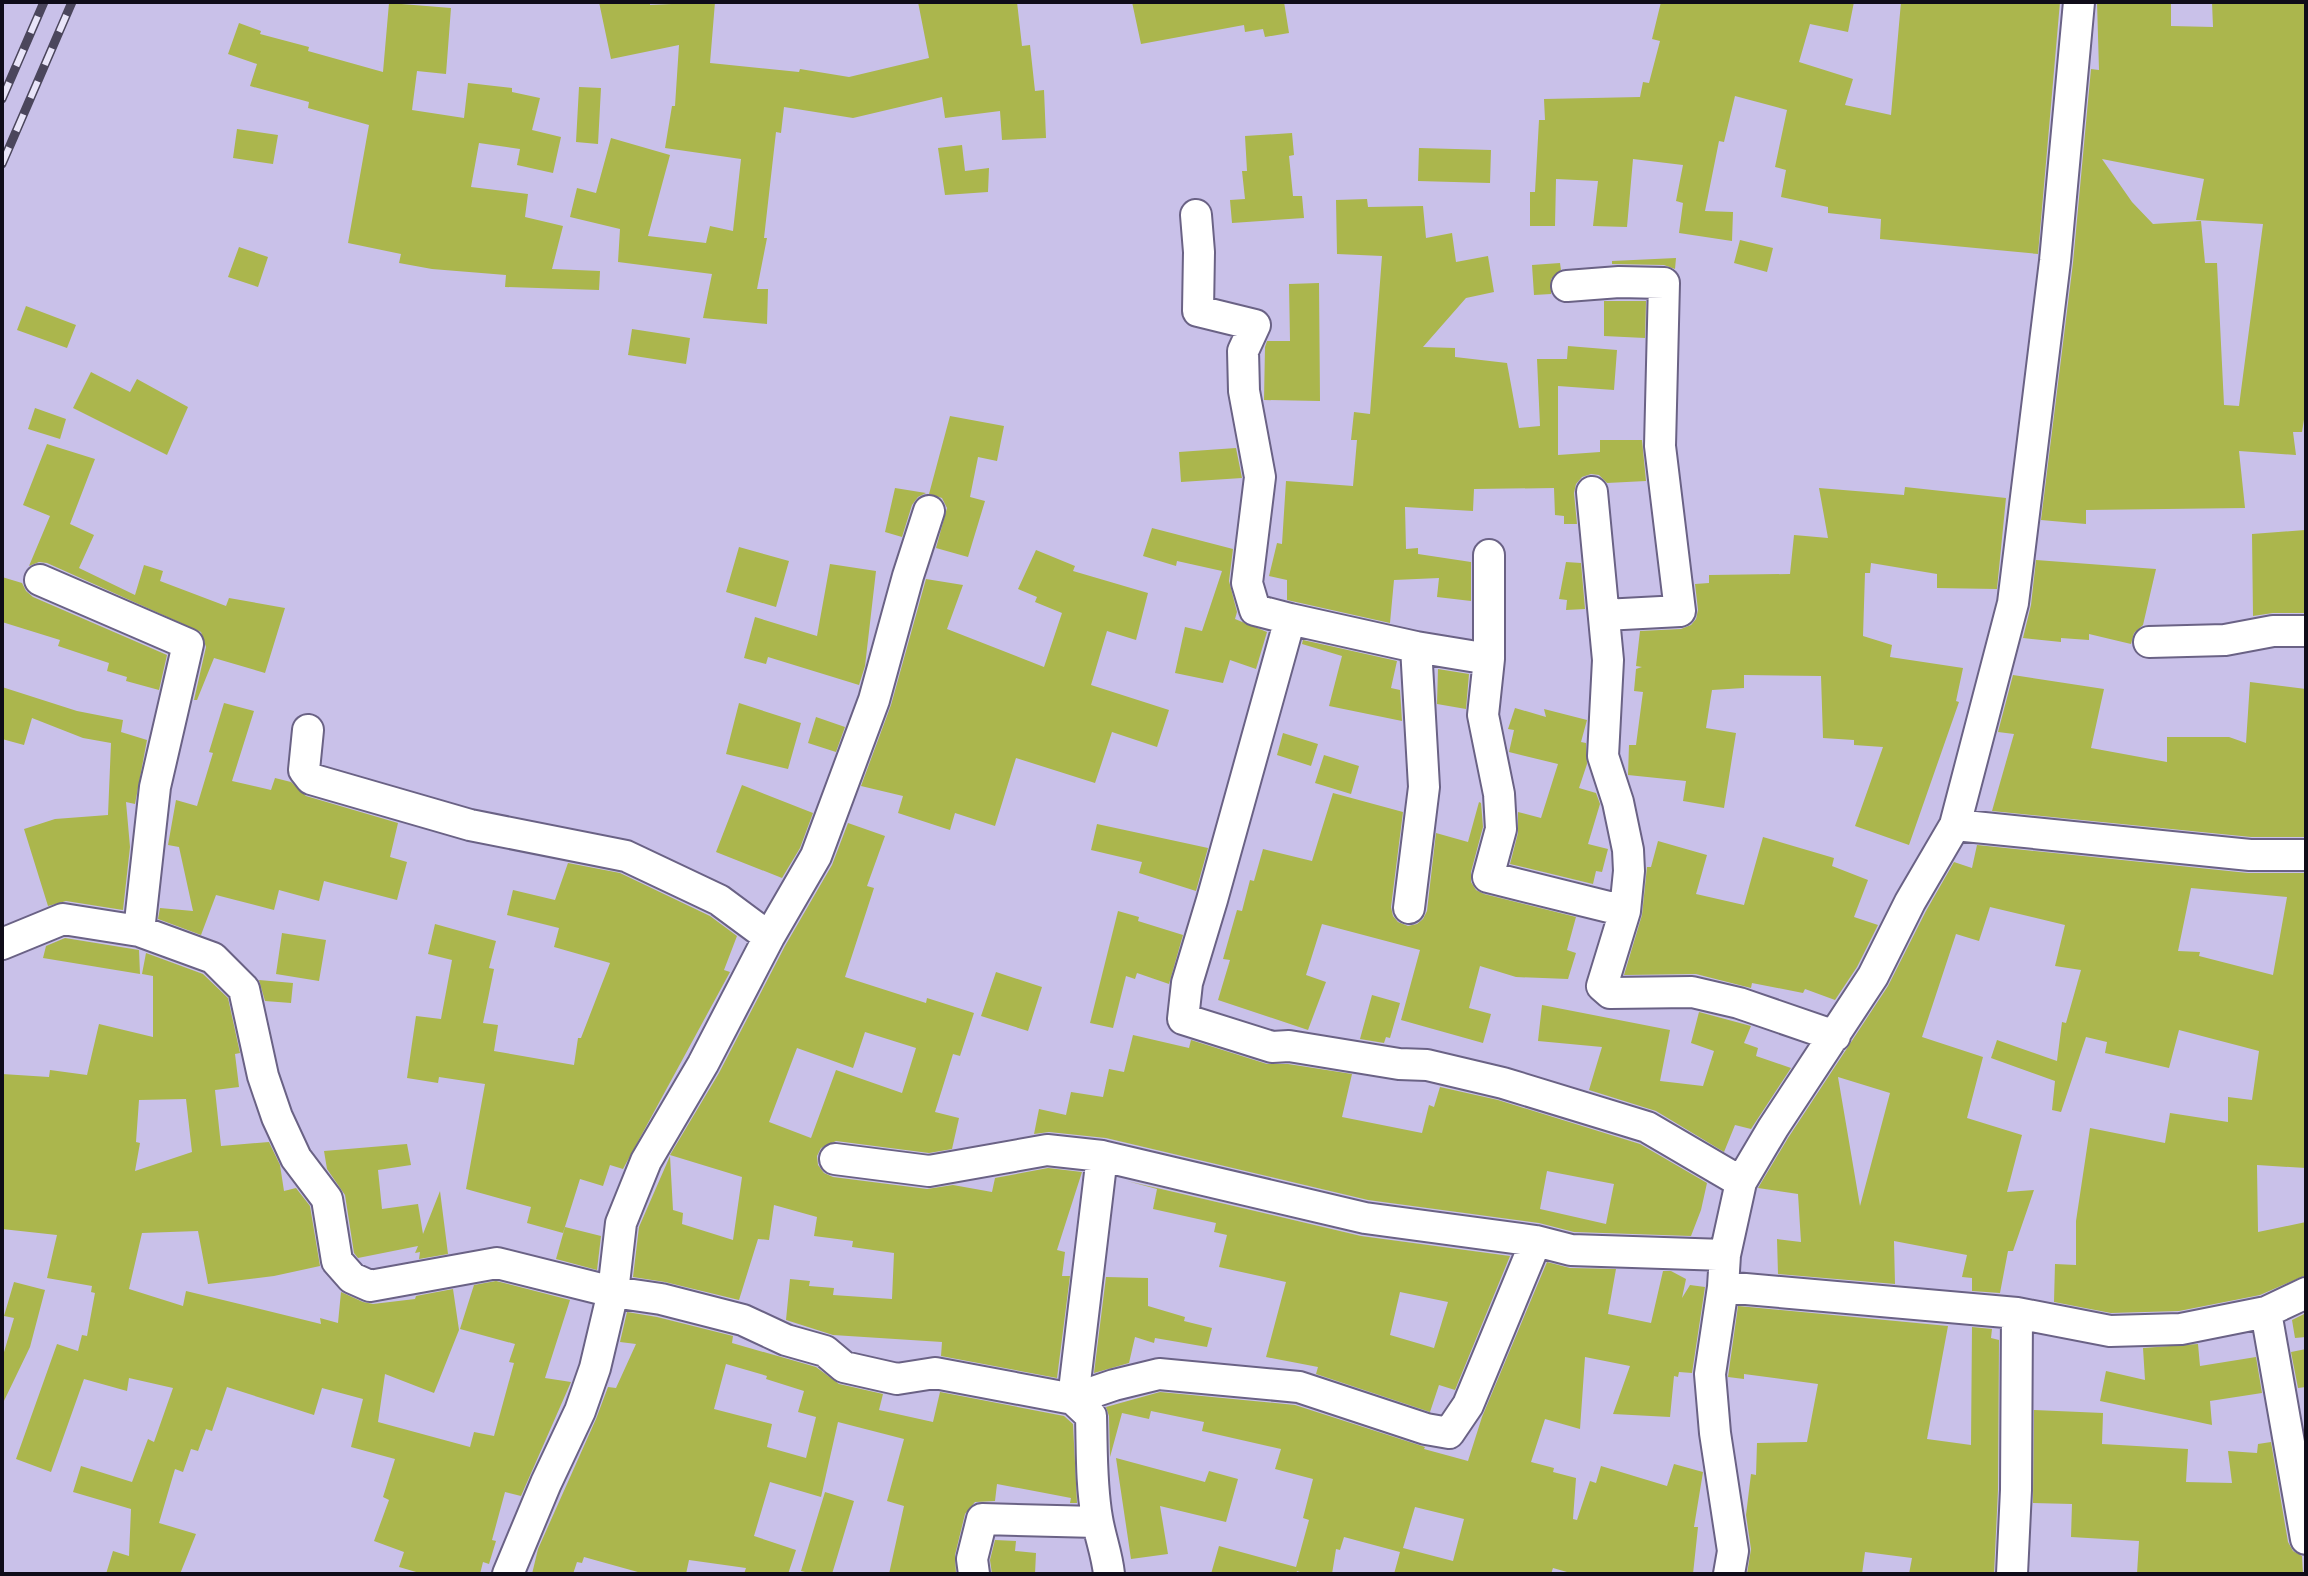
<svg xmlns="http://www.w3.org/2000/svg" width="2308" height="1576" viewBox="0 0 2308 1576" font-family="'Alegreya Sans',sans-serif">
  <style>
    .building { fill: #abb64d; fill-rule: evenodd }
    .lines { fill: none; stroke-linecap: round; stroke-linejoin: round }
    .street-casing { stroke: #6a6285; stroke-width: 34 }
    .street { stroke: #fff; stroke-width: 30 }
    .rail-casing { stroke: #4b465c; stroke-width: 9 }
    .rail { stroke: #e9e5f9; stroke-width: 6; stroke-dasharray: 18; stroke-linecap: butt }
  </style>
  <rect width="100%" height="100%" fill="#c9c1e9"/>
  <path class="building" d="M599 2H650V5L715 2 710 63 799 72 800 69 849 77 929 58 918 2H1017L1022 46 1030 45 1035 91 1044 90 1046 138 1002 140 1000 111 945 118 942 97 853 118 784 107 781 133 776 132 764 238H767L757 289H768L767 324 703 318 712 274 618 262 620 229 570 217 577 188 596 193 611 138 670 155 648 236 706 243 710 226 733 231 741 159 665 148 672 106H675L679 45 611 59Z
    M1132 2H1284L1289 33 1265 37 1263 29 1245 32 1244 25 1141 44Z
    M1661 2H1854L1848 32 1810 24 1799 62 1853 79 1845 105 1891 115 1901 2H2060L2038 254 1880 239 1881 219 1828 213V207L1781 197 1786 170 1775 167 1787 110 1735 96 1724 142 1719 141 1705 211 1733 212 1732 241 1679 233 1683 203 1676 201 1683 165 1633 159 1627 227 1593 226 1598 181 1556 179 1555 226H1530V192H1535L1539 120H1545L1544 99 1640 97 1643 82 1649 83 1660 41 1652 39Z
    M2097 2H2171V26L2213 27 2212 2H2306V407L2302 432H2293L2296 455 2239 451 2245 508 2086 510V524L2041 520 2073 263 2091 69 2099 70ZM2102 159 2204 179 2196 220 2263 224 2239 406 2224 405 2217 263H2205L2201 221 2153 224 2132 202Z
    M389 3 451 8 446 74 417 71 412 110 464 118 468 83 512 88V92L540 98 532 130 561 137 553 173 517 165 520 149 479 143 471 187 528 194 525 217 563 226 552 269 600 271 599 290 505 287 506 275 432 269 399 263 401 254 348 243 369 125 308 108 309 102 250 86 257 64 228 54 239 23 261 31 260 34 309 47 308 51 383 72Z
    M579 87 601 88 598 144 576 142Z
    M237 129 278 135 273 164 233 158Z
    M1292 133 1294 155 1289 156 1293 196H1302L1304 218 1232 223 1230 200 1245 199 1242 171H1247L1245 136Z
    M962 145 965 171 989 168 988 192 945 195 938 148Z
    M1419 148 1491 150 1490 183 1418 181Z
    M1367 199 1368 207 1423 206 1426 238 1452 233 1456 262 1488 256 1494 292 1466 298 1423 347 1455 348V357L1507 363 1519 428 1540 426 1537 359H1567L1568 346 1617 350 1614 390 1558 386V455L1600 452V440H1642L1646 481 1607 483 1599 475 1591 474 1582 477 1576 484 1574 493 1577 524H1564V516L1555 515 1554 488 1474 489 1473 511 1405 507 1406 549 1418 548V554L1471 562V601L1437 597 1439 578 1394 580 1390 623 1287 600V580L1269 576 1277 543 1282 544 1286 481 1353 486 1357 440H1351L1354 412 1370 414 1382 256 1337 254 1336 200Z
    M1740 240 1773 248 1767 272 1734 263Z
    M239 247 268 257 258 287 228 277Z
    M1676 258 1675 269 1664 265 1612 264V261Z
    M1560 263 1561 270 1551 279V294L1534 295 1532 265Z
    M1319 283 1320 401 1264 400 1265 347 1267 341H1290L1289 284Z
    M1604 301H1646L1645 338 1604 336Z
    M26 306 76 325 67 348 17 330Z
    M632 329 690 338 686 364 628 355Z
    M91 372 130 392 137 379 188 407 167 455 73 408Z
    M35 408 66 419 60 439 28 429Z
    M950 416 1004 426 997 461 978 457 970 497 985 501 968 557 936 548 947 508 942 498 929 494Z
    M47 444 95 459 70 524 94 535 79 568 135 595 144 565 163 571 160 581 226 606 229 598 285 608 265 673 214 658 197 700H194L206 647 201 632 47 563 39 562 29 566 50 516 23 505Z
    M1236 448 1242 478 1181 482 1179 452Z
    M1905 487 2006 498 1997 589 1937 588V574L1871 563 1870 573H1865L1863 636 1892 645 1890 657 1963 668 1956 701 1959 702 1909 845 1855 826 1883 747 1854 745V740L1823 738 1821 676 1744 675V688L1712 690 1706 728 1736 733 1724 808 1683 801 1686 781 1628 775 1629 745H1636L1643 692 1634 691 1636 669 1642 667 1636 666 1640 631 1681 629 1691 625 1696 619 1698 610 1695 584 1709 583V575L1790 574 1794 535 1828 538 1819 488 1904 495Z
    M895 488 926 493 918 497 912 505 902 537 885 532Z
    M1152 528 1233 549 1229 581 1237 612 1235 619 1267 632 1256 669 1230 660 1223 683 1175 673 1185 627 1202 631 1222 571 1177 561 1176 566 1143 556Z
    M2305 530V613H2273L2253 616 2252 534Z
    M739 547 789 561 776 607 726 592Z
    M1036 550 1075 566 1073 571 1148 593 1136 640 1107 631 1091 685 1169 710 1157 747 1112 732 1095 783 1016 758 995 826 955 813 950 830 898 813 903 796 861 786 891 705 926 579 963 585 947 629 1044 667 1062 613 1035 602 1037 597 1018 589Z
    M2036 560 2156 569 2143 625 2134 633 2131 644 2089 634V640L2061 638V642L2023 638 2031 605Z
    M1566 562 1581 563 1585 609 1566 610 1567 600 1559 599Z
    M830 564 876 571 865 666 859 685 768 657 766 664 744 658 755 617 817 636Z
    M2 577 22 583 26 591 33 597 167 655 159 690 126 681 127 677 107 671 109 663 58 646 60 640 2 622Z
    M1303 640 1397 661 1391 688 1400 690 1402 721 1329 706 1342 656 1302 644Z
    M1438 669 1469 674 1466 709 1437 704Z
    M2013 675 2104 689 2091 748 2167 762V737H2229L2246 743 2250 682 2306 689V837H2251L1992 811 2014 734 1998 732Z
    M2 687 77 711 123 720 121 732 147 740 135 804 126 802 130 847 123 910 66 901 48 906 24 829 55 819 108 815 111 743 83 738 32 718 24 745 2 739Z
    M224 703 254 711 232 781 271 790 275 778 291 782 306 796 398 823 390 857 407 862 397 900 324 881 319 901 279 890 274 910 216 895 201 935 158 919 160 908 193 911 179 847 168 845 176 800 197 806 213 753 209 752Z
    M739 703 801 723 788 769 726 754Z
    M1515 708 1546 717 1544 709 1587 720 1581 742 1586 743 1587 764 1579 788 1596 793 1600 804 1588 844 1608 849 1602 872 1596 871 1593 884 1510 864 1518 833V812L1541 818 1558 764 1509 752 1514 730 1508 729Z
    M816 717 845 727 836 752 808 743Z
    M1283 733 1318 744 1311 766 1277 755Z
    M1324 755 1359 766 1351 794 1315 783Z
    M742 785 813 813 800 848 782 878 716 852Z
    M1333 793 1403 812 1391 907 1393 916 1398 922 1408 926 1417 924 1423 919 1427 911 1436 833 1468 842 1479 802 1481 803 1483 827 1471 872V882L1476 890 1484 894 1576 917 1567 950 1576 953 1568 979 1516 977 1480 966 1469 1008 1491 1014 1483 1043 1401 1020 1420 950 1322 924 1306 975 1326 982 1308 1030 1218 1000 1230 960 1223 959 1237 910 1242 911 1250 880 1254 881 1263 849 1312 861Z
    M848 823 885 836 867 886 874 888 845 977 926 1003 927 998 974 1013 960 1056 953 1054 935 1112 959 1118 952 1149 929 1153 836 1141 821 1148 817 1156 818 1165 824 1173 833 1177 927 1189 953 1185 992 1192 995 1178 1048 1168 1082 1172 1057 1250 1065 1252 1062 1276H1070L1057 1378 941 1356 942 1342 833 1335 786 1320 790 1279 810 1281 809 1286 834 1288 833 1295 892 1299 894 1253 852 1247 853 1241 814 1236 817 1217 774 1205 769 1240 758 1239 739 1300 665 1282 633 1277 639 1227 670 1156 673 1210 683 1213 682 1224 733 1240 742 1177 670 1155 719 1073 785 946 832 865ZM865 1032 916 1048 902 1093 836 1070 811 1138 769 1122 797 1048 853 1068Z
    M1097 824 1208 848 1196 891 1139 873 1142 862 1091 850Z
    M1763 837 1834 858 1832 866 1868 880 1854 917 1878 925 1857 967 1835 1000 1805 989 1803 993 1752 983 1751 988 1696 974 1624 975 1642 915 1647 867H1651L1658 841 1707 855 1696 894 1744 905Z
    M1977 845 2248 873H2306V1168L2257 1165 2258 1232 2306 1222V1275L2260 1295 2179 1311 2111 1313 2054 1302 2055 1264 2076 1265V1221L2090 1128 2165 1143 2170 1113 2228 1122V1097L2252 1100 2259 1051 2179 1030 2169 1068 2105 1053 2107 1042 2086 1037 2061 1112 2052 1110 2055 1081 1991 1058 1997 1040 2057 1061 2062 1022 2066 1023 2081 970 2055 966 2065 925 1990 907 1979 941 1956 934 1922 1037 1983 1057 1967 1118 2022 1135 2007 1192 2034 1190 2013 1251H2008L2000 1293 1972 1291V1278L1962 1277 1967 1255 1894 1241 1895 1284 1778 1274 1777 1239 1801 1242 1798 1194 1758 1188 1788 1138 1888 986 1926 911 1954 862 1972 868ZM2191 888 2287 897 2273 975 2199 956 2200 952 2178 951ZM1838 1077 1890 1093 1860 1206Z
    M568 863 620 873 710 916 737 936 724 970 730 972 623 1169 610 1165 603 1186 580 1179 563 1233 527 1223 531 1207 466 1189 485 1084 439 1077 438 1083 407 1078 416 1016 441 1019 452 960 428 954 435 924 496 941 489 968 494 969 483 1023 498 1025 494 1051 574 1065 578 1038H581L610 963 554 947 559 928 507 915 513 890 555 900Z
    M1118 911 1139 917 1138 921 1183 935 1169 984 1137 973 1135 979 1126 976 1113 1028 1090 1023Z
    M282 933 326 940 319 981 276 974Z
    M65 938 139 950 140 974 43 958 46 946Z
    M146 953 203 974 228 998 240 1053 235 1054 239 1087 215 1090 221 1146 269 1142 280 1165 284 1191 296 1188 310 1206 320 1266 274 1276 208 1284 198 1231 142 1233 129 1289 183 1306 186 1291 321 1324 320 1318 338 1323 341 1292 363 1302 373 1304 415 1299 416 1296 453 1289 459 1330 434 1393 385 1374 378 1422 470 1447 474 1432 494 1436 514 1363 509 1362 515 1344 460 1329 474 1285 496 1281 570 1300 545 1378 571 1382 521 1496 505 1492 492 1540 496 1541 489 1564 483 1562 480 1574H423L399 1567 404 1552 374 1541 389 1500 383 1497 395 1459 351 1447 363 1399 322 1388 314 1415 227 1387 212 1431 206 1429 198 1451 191 1449 183 1472 175 1469 159 1523 196 1534 180 1574H106L113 1551 129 1556 131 1509 73 1492 81 1466 132 1482 148 1439 154 1442 173 1388 129 1378 127 1391 84 1379 51 1472 16 1459 57 1344 78 1351 82 1335 87 1336 95 1293 91 1292 92 1286 47 1278 57 1235 2 1229V1074L49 1077 50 1070 87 1075 99 1024 153 1037V976L142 974ZM186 1099 192 1152 135 1171 140 1143 136 1142 139 1100Z
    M996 972 1042 987 1028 1031 981 1016Z
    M259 980 293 983 291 1003 265 1001Z
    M1372 995 1400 1003 1390 1038 1386 1037 1384 1043 1360 1039Z
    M1542 1005 1670 1030 1660 1081 1703 1086 1714 1051 1691 1043 1699 1012 1751 1026 1744 1043 1758 1048 1756 1056 1791 1068 1751 1129 1735 1125 1724 1152 1656 1111 1589 1090 1602 1047 1538 1041Z
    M1133 1035 1189 1048 1191 1040 1267 1064H1288L1352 1074 1342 1117 1422 1133 1429 1105 1434 1107 1440 1087 1498 1100 1640 1144 1707 1183 1701 1210 1691 1236 1574 1232 1539 1223 1368 1200 1106 1138 1049 1132 1034 1134 1039 1109 1066 1115 1071 1092 1103 1097 1109 1069 1124 1072ZM1547 1171 1614 1184 1606 1224 1540 1209Z
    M407 1144 411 1165 378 1170 382 1209 418 1204 423 1234 440 1191 448 1254 419 1259 420 1252 415 1253 418 1246 358 1258 354 1253 345 1195 327 1169 324 1151Z
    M1127 1181 1361 1236 1510 1256 1455 1390 1439 1385 1430 1412 1316 1374 1318 1367 1266 1357 1286 1282 1219 1267 1227 1235 1214 1232 1216 1223 1153 1209 1157 1189ZM1400 1292 1448 1302 1434 1348 1390 1335Z
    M565 1227 601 1236 597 1270 556 1259Z
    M1547 1262 1570 1268 1616 1269 1608 1314 1651 1323 1663 1271H1671L1686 1279 1682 1298 1690 1285 1705 1287 1692 1373 1679 1372 1678 1377 1674 1376 1670 1417 1613 1414 1630 1366 1585 1357 1580 1429 1545 1419 1531 1462 1554 1468 1553 1472 1576 1478 1573 1519 1577 1520 1590 1481 1596 1483 1601 1466 1667 1486 1674 1464 1703 1472 1694 1527H1698L1693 1574H1574L1553 1568 1551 1574H1394L1400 1552 1344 1537 1340 1550 1336 1549 1332 1574H1306L1297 1571 1296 1574H1211L1219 1546 1296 1567 1309 1520 1303 1518 1313 1479 1275 1469 1281 1449 1202 1431 1204 1422 1151 1411 1149 1419 1122 1413 1110 1457 1109 1416 1106 1407 1160 1392 1295 1405 1425 1447 1424 1449 1468 1461 1482 1417ZM1415 1507 1464 1519 1453 1561 1403 1548Z
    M1106 1277 1148 1278V1306L1185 1317 1184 1321 1212 1328 1207 1347 1155 1338 1154 1343 1135 1337 1129 1363 1094 1373Z
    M14 1282 45 1290 30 1347 2 1405V1359L14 1318 4 1316Z
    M1738 1306 1948 1326 1927 1439 1971 1445 1972 1327 1992 1329 1991 1338 1999 1340 1998 1490 1994 1574H1909L1912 1558 1865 1552 1862 1574H1747L1751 1549 1746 1515 1751 1474 1756 1475 1757 1443 1807 1442 1818 1384 1744 1374V1379L1728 1377Z
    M627 1312 657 1317 733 1336 732 1343 816 1367 839 1384 883 1394 879 1410 933 1422 940 1392 1064 1416 1073 1424 1077 1503H1070L1071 1498 997 1484 995 1501 975 1502 965 1514 955 1555 956 1574H889L904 1506 887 1501 904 1439 838 1422 821 1497 770 1482 754 1536 796 1550 788 1574H744L746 1568 689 1560 686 1574H645L584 1557 582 1563 577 1562 573 1574H532L538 1549 596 1419 608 1387 616 1388 636 1344 620 1342ZM726 1364 767 1376 766 1379 804 1391 798 1412 816 1417 806 1458 767 1447 772 1424 714 1409Z
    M2306 1313V1337L2295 1338 2292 1320Z
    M2198 1344 2200 1366 2256 1357 2262 1393 2210 1401 2212 1425 2100 1401 2106 1371 2145 1380 2143 1348Z
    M2306 1349V1387L2298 1388 2291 1352Z
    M2034 1410 2103 1413 2102 1444 2188 1449 2186 1482 2232 1483 2228 1451 2257 1453 2258 1444 2271 1442 2288 1542 2293 1551 2302 1556 2303 1574H2137L2139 1541 2071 1537 2072 1504 2033 1503Z
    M1116 1458 1205 1482 1209 1471 1238 1479 1226 1522 1160 1506 1168 1554 1131 1559Z
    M825 1492 854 1501 832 1574H813L801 1571Z
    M995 1540 1016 1541 1015 1551 1036 1553 1035 1574H992L990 1560Z"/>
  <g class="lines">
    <g class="street-casing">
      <path id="street" d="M1196 215 1199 252 1198 311 1255 325 1243 351 1244 391 1260 477 1247 583 1255 610 1290 619 1212 900 1187 983 1183 1019 1272 1047 1289 1046 1399 1064 1427 1065 1503 1083 1647 1127 1741 1182
        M1567 286 1619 282 1664 283 1660 446 1680 611 1604 615
        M1592 492 1608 660 1603 756 1618 802 1628 850 1629 871 1625 911 1602 986 1610 993 1692 992 1739 1003 1835 1036
        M40 580 188 644 155 787 139 931
        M1290 619 1416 647 1424 787 1409 908
        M2149 642 2225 640 2273 631H2306
        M1416 647 1489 659 1483 715 1499 794 1501 829 1488 877 1625 911
        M1489 659V555
        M308 730 304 770 311 779 470 825 626 856 719 900 769 937
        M1955 825 2250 855H2306
        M2 944 63 919 139 931 213 958 244 989 263 1076 277 1117 296 1158 327 1199 337 1261 352 1278 370 1286 497 1263 613 1292 661 1299 743 1320 786 1340 825 1351 844 1367 897 1379 935 1373 1073 1399 1102 1156
        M835 1159 929 1171 1047 1150 1102 1156 1365 1218 1536 1241 1571 1250 1725 1255
        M1723 1287 2017 1313 2110 1331 2181 1329 2266 1312 2306 1293
        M2266 1312 2306 1539
        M508 1574 546 1483 580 1411 595 1368 613 1292 621 1223 646 1161 703 1064 769 937 816 856 874 700 908 576 929 511
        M974 1574 972 1559 982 1519 1097 1522
        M1109 1574C1107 1554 1100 1537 1097 1518 1091 1484 1092 1450 1091 1416L1073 1399 1114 1385 1159 1374 1299 1387 1426 1429 1449 1433 1468 1405 1536 1241
        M1729 1574 1733 1551 1715 1433 1710 1374 1723 1287 1725 1255 1741 1182 1773 1128 1873 976 1910 902 1955 825 2013 603 2055 261 2079 2
        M2012 1574 2016 1490 2017 1313"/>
    </g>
    <use href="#street" class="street"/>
    <g class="rail-casing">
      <path id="rail" d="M2 99 44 2
        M2 164 72 2"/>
    </g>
    <use href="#rail" class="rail"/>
  </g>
  <rect width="2308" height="1576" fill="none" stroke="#0f0c19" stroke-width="8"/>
</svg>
